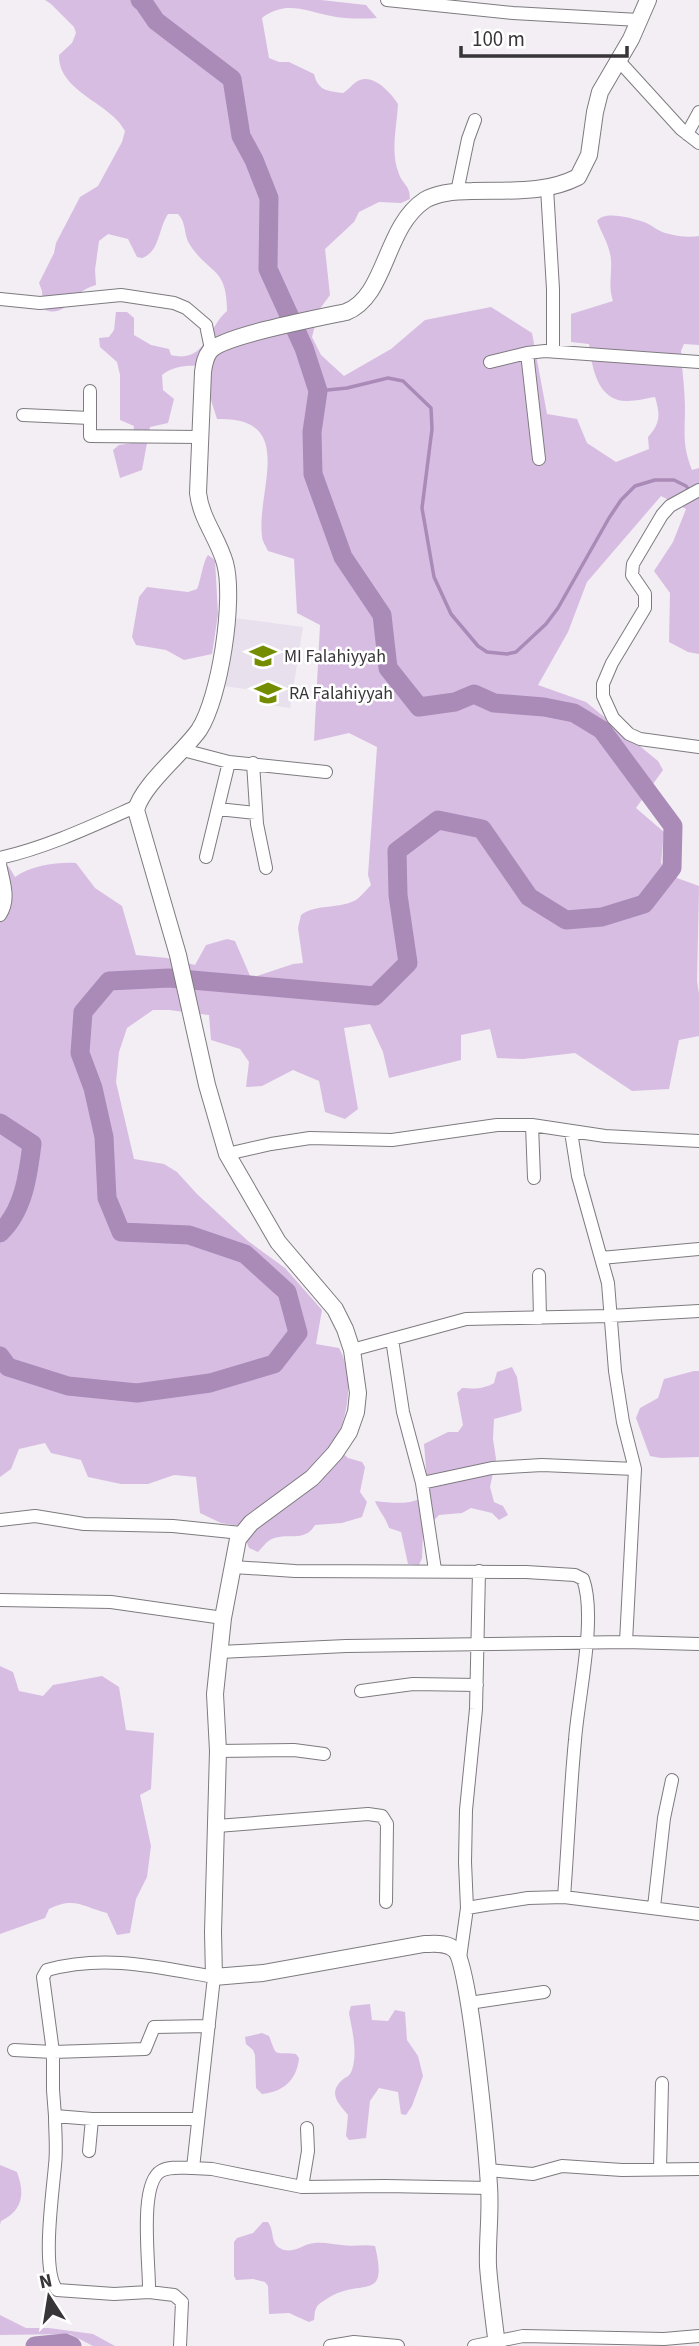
<svg xmlns="http://www.w3.org/2000/svg" width="699" height="2346" viewBox="0 0 699 2346" font-family="'Source Sans 3',sans-serif">
  <style>
    .built { fill: #e8e0ec }
    .green { fill: #d8bde3 }
    .lines { fill: none; stroke-linecap: round; stroke-linejoin: round }
    .stream { stroke: #aa8bb8; stroke-width: 3.5 }
    .river { stroke: #aa8bb8; stroke-width: 19 }
    .minor-casing { stroke: #7e7b7f; stroke-width: 14 }
    .secondary-casing { stroke: #7e7b7f; stroke-width: 18 }
    .minor { stroke: #fff; stroke-width: 12 }
    .secondary { stroke: #fff; stroke-width: 16 }
    .labels { text-anchor: middle; stroke-width: 5; stroke-linejoin: round; paint-order: stroke }
    .poi-label { font-size: 18px; fill: #373537; stroke: #fff; text-anchor: start }
  </style>
  <rect width="100%" height="100%" fill="#f2eef4"/>
  <path class="built" d="M234 618 303 627 290 708 257 703 259 691 223 686Z"/>
  <path class="green" d="M45 0H321L366 5 377 18C363 19 345 19 331 16 305 11 286 0 262 18L269 58 279 62H289L314 74C318 91 328 91 343 93 348 90 352 85 356 82 372 71 391 93 398 104 397 126 390 153 399 174 403 185 410 185 410 199L401 203 379 202 359 212 354 222 325 249 330 295 319 310 312 337 321 355 344 376 391 349 425 320 491 307 532 333 547 414 577 419 587 443 616 462 649 449 648 437C661 423 660 414 655 397 647 398 637 401 628 401 597 402 592 367 589 344L571 342V314L613 301C608 287 612 274 611 260 610 246 602 234 597 221 604 210 632 218 644 222 652 225 658 231 665 233 676 236 688 238 699 236V345L684 344 681 351C682 370 685 390 685 408 685 433 682 445 692 470L699 468V654L688 652 669 642 670 593 654 571 673 542 686 509 661 496 587 582 568 632 538 685 586 702 658 761 663 770 636 808 664 832 661 863 677 878 699 886 697 981 699 994V1036L679 1040 669 1089 632 1091 575 1053 523 1059 497 1058 490 1029 461 1035V1060L389 1078 383 1052 370 1024 344 1028 358 1109 345 1119 325 1112 319 1081 293 1070 262 1086 246 1087 249 1062 240 1049 211 1040 209 1015 169 1010H153L127 1028 119 1052 116 1082 134 1159 164 1164 177 1172 197 1194 248 1241 285 1268 322 1310 316 1344 339 1348C355 1377 348 1417 334 1445L348 1458 362 1462 365 1467 360 1492 367 1502 362 1517 342 1523 315 1525C304 1544 286 1531 270 1540 265 1543 262 1548 258 1552L249 1548 240 1526 221 1523 200 1513 196 1477 174 1475 148 1484H121L88 1477 81 1460 51 1453 45 1443 19 1449 11 1469 0 1477V860L9 867 15 877C30 866 57 862 76 863L95 888 122 906 136 955 167 958 195 965 206 945 227 939 235 941 251 978 293 964 303 963 298 928 301 915C316 904 337 909 354 901 360 898 366 890 371 885L368 875 377 747 349 733 314 741 320 625 297 613 294 559 268 551C266 546 262 541 262 536 256 491 298 416 217 419L211 400 209 367C192 365 176 364 162 375L163 390 174 399 168 423 150 427 142 470 120 478 113 450 119 445 132 443 134 426 120 420V375L117 362 100 347 99 338 109 337 114 330 116 312H127L134 318V335L151 345 169 349 171 355C206 364 207 328 227 311 227 267 210 275 190 245 183 235 187 223 178 214H168C158 229 160 252 142 258L137 257 128 239 108 234 99 241 95 270 96 285C93 286 89 287 86 289 71 297 64 319 43 309L42 291 39 283 54 253 56 243 80 197 98 186 122 142 125 131C111 103 58 92 59 55L72 43 76 33 74 27 51 4Z
    M208 555 215 560 218 614 212 654 184 660 166 650 136 645 132 637 139 597 147 587 188 592 197 589C201 580 203 561 208 555Z
    M512 1367 517 1377 522 1410 520 1412 494 1419 493 1439 496 1459 490 1487 494 1502 503 1506 508 1515 499 1520 492 1513 471 1508 462 1513 439 1515 423 1532 422 1558 419 1565 408 1564 401 1532 389 1528C386 1518 379 1511 375 1501 394 1503 412 1506 428 1494L424 1444 448 1432H458L463 1425 457 1393 462 1388C474 1389 484 1389 494 1383L497 1372Z
    M694 1371H699V1457L661 1458 650 1456 636 1418 640 1408 658 1398 664 1379Z
    M0 1666 13 1672 19 1691 43 1696 53 1685 102 1676 119 1687 126 1730 154 1733 151 1789 140 1795 151 1846 147 1877 136 1899 130 1933 117 1935 107 1913C84 1907 74 1896 49 1909L45 1918 0 1934Z
    M370 2004 372 2020 388 2021 395 2010 405 2012 407 2040 418 2056 423 2076 412 2106 406 2115 401 2114 398 2092 379 2088 370 2101 366 2138 349 2140 346 2136 348 2115C339 2104 328 2094 341 2081 345 2077 350 2077 352 2070 358 2052 352 2030 349 2013L351 2006Z
    M262 2033 269 2036C278 2059 272 2051 296 2054L299 2058C297 2080 283 2092 262 2094L256 2088 255 2055 253 2050 246 2044 245 2037Z
    M0 2165 17 2172C25 2194 23 2210 1 2221L0 2225Z
    M263 2222H268C274 2230 271 2242 278 2247 289 2255 300 2247 309 2244 320 2241 332 2244 342 2245 353 2247 364 2244 375 2246 389 2304 361 2277 328 2298 324 2301 317 2304 316 2309 314 2312 315 2316 314 2320L309 2322 289 2313 269 2314 268 2286 265 2282 253 2279 236 2280 234 2276V2242L237 2238 253 2233Z
    M0 2315 26 2328H49L93 2334 115 2346H93L70 2334 0 2335Z"/>
  <g class="lines">
    <path class="stream" d="M318 391 347 388 388 378 403 381 431 408 432 429 422 508 434 577 451 614 478 646 487 652 507 654 516 652 546 624 558 608 609 518 621 500 635 486 655 480H674L686 486 690 491"/>
    <path class="river" d="M0 1123 32 1144C28 1175 24 1210 0 1233
      M0 1356 8 1367 68 1386 137 1393 210 1383 274 1364 298 1333 287 1292 245 1254 189 1235 121 1232 107 1198 104 1137 93 1088 80 1053 83 1012 109 981 169 978 375 996 408 963 398 895 397 851 438 820 482 829 529 897 566 920 602 917 644 904 672 868 673 826 602 730 574 713 544 707 494 703 474 694 455 702 419 707 388 668 382 615 343 557 313 474 312 432 318 391 304 348 268 269 269 198 254 160 241 136 232 79 156 21 143 2 140 0
      M35 2346 65 2343 72 2346"/>
    <g class="minor-casing">
      <path id="minor" d="M387 0 513 13 639 20
        M619 61 681 129 699 143
        M687 134 699 112
        M547 188 553 289V351
        M457 192 468 139 475 120
        M0 299 40 303 121 295 174 303 186 308 206 325 211 349
        M527 353 539 459
        M490 362 527 353 545 351 699 362
        M90 391V436L200 437
        M23 415 90 418
        M699 490 670 506 662 515 633 564 632 575 645 594V608L612 663 603 684V696L613 718 629 734 640 739 699 747
        M183 750 229 762 206 857
        M229 762 326 772
        M253 763 257 824 266 868
        M218 809 256 813
        M0 858C48 847 92 826 137 806
        M0 864C3 881 11 899 0 915
        M532 1125 534 1178
        M227 1154 271 1144 310 1138 392 1140 497 1125H532L605 1136 699 1141
        M601 1258 699 1249
        M539 1275 540 1318
        M392 1339 403 1412 422 1483 492 1468 542 1465 635 1469
        M352 1350 466 1319 610 1316 699 1311
        M422 1483 435 1570
        M0 1520 35 1516 84 1524 173 1526 241 1533
        M233 1567 295 1571 526 1572 575 1575 583 1579C597 1617 578 1698 575 1740 570 1792 568 1845 564 1897
        M479 1571 476 1709 466 1810 465 1862 467 1908 528 1898 564 1897 699 1914
        M0 1600 111 1602 223 1618
        M626 1642 699 1644
        M220 1652 346 1646 626 1642 635 1469 623 1422 615 1371 608 1283 578 1176 571 1132
        M361 1691 413 1684 477 1685
        M218 1751 294 1750 324 1754
        M217 1826 368 1814 382 1816 387 1824 386 1902
        M654 1907 664 1818 672 1780
        M460 1958 467 1908
        M469 2003 544 1992
        M14 2050 53 2052 43 1977 47 1970C105 1954 157 1967 214 1977L193 2168C183 2168 170 2166 161 2171 138 2184 150 2267 149 2292L174 2295 182 2302 180 2346
        M55 2116C55 2132 57 2149 55 2165 53 2191 41 2271 57 2290L114 2294 149 2292
        M92 2119 55 2116 53 2090V2052L145 2049 154 2027 209 2026
        M89 2151 92 2119H198
        M193 2168 212 2169 302 2187 385 2186 490 2188
        M660 2169 662 2083
        M488 2170 533 2174 562 2166 622 2170 699 2169
        M302 2187 308 2151 307 2128
        M330 2346 354 2342 398 2346
        M474 2346 523 2336 664 2339 699 2336"/>
    </g>
    <g class="secondary-casing">
      <path id="secondary" d="M497 2346C494 2320 490 2293 488 2266 487 2240 491 2213 489 2186 487 2154 470 1964 455 1950 447 1942 434 1944 424 1944L263 1973 214 1977 213 1932 218 1751 215 1694 223 1618 238 1539 251 1523 312 1478 335 1453 349 1432 356 1412 358 1393 352 1350 345 1329 335 1309 278 1242 227 1154 207 1085 178 955 136 810C143 784 182 754 199 730 220 698 235 599 225 563 218 538 201 519 198 493L203 372C204 365 205 357 210 351 222 336 322 317 346 312 387 296 384 227 425 200 439 192 457 191 472 191 508 190 545 194 578 177L589 155 595 112 600 92 631 39 648 0"/>
    </g>
    <use href="#minor" class="minor"/>
    <use href="#secondary" class="secondary"/>
  </g>
  <defs>
    <g id="school-bare" transform="scale(2.1)"><path d="M0-5L7-2L0 1L-7-2ZM-4 1L0 2.5L4 1V4Q0 6-4 4Z" fill="#748c00" stroke="#fff" stroke-width="2.5" paint-order="stroke"/></g>
  </defs>
  <g fill-rule="evenodd">
    <use href="#school-bare" x="263" y="656"/>
    <use href="#school-bare" x="268" y="693"/>
  </g>
  <g class="labels">
    <g class="poi-label">
      <text x="284" y="662">MI Falahiyyah</text>
      <text x="289" y="699">RA Falahiyyah</text>
    </g>
  </g>
  <g transform="translate(49 2297) rotate(348)" stroke="#ffffff" stroke-width="5" paint-order="stroke">
  <path d="M0-5L12 26L0 18L-12 26Z" fill="#373537"/>
  <text y="-10" font-size="19" font-weight="bold" text-anchor="middle" fill="#373537">N</text>
  </g>
  <path d="M461 46v10h166v-10" fill="none" stroke="#373537" stroke-width="3.5"/>
  <text x="472" y="46" font-size="21" fill="#373537" stroke="#ffffff" stroke-width="5" paint-order="stroke">100 m</text>
</svg>
